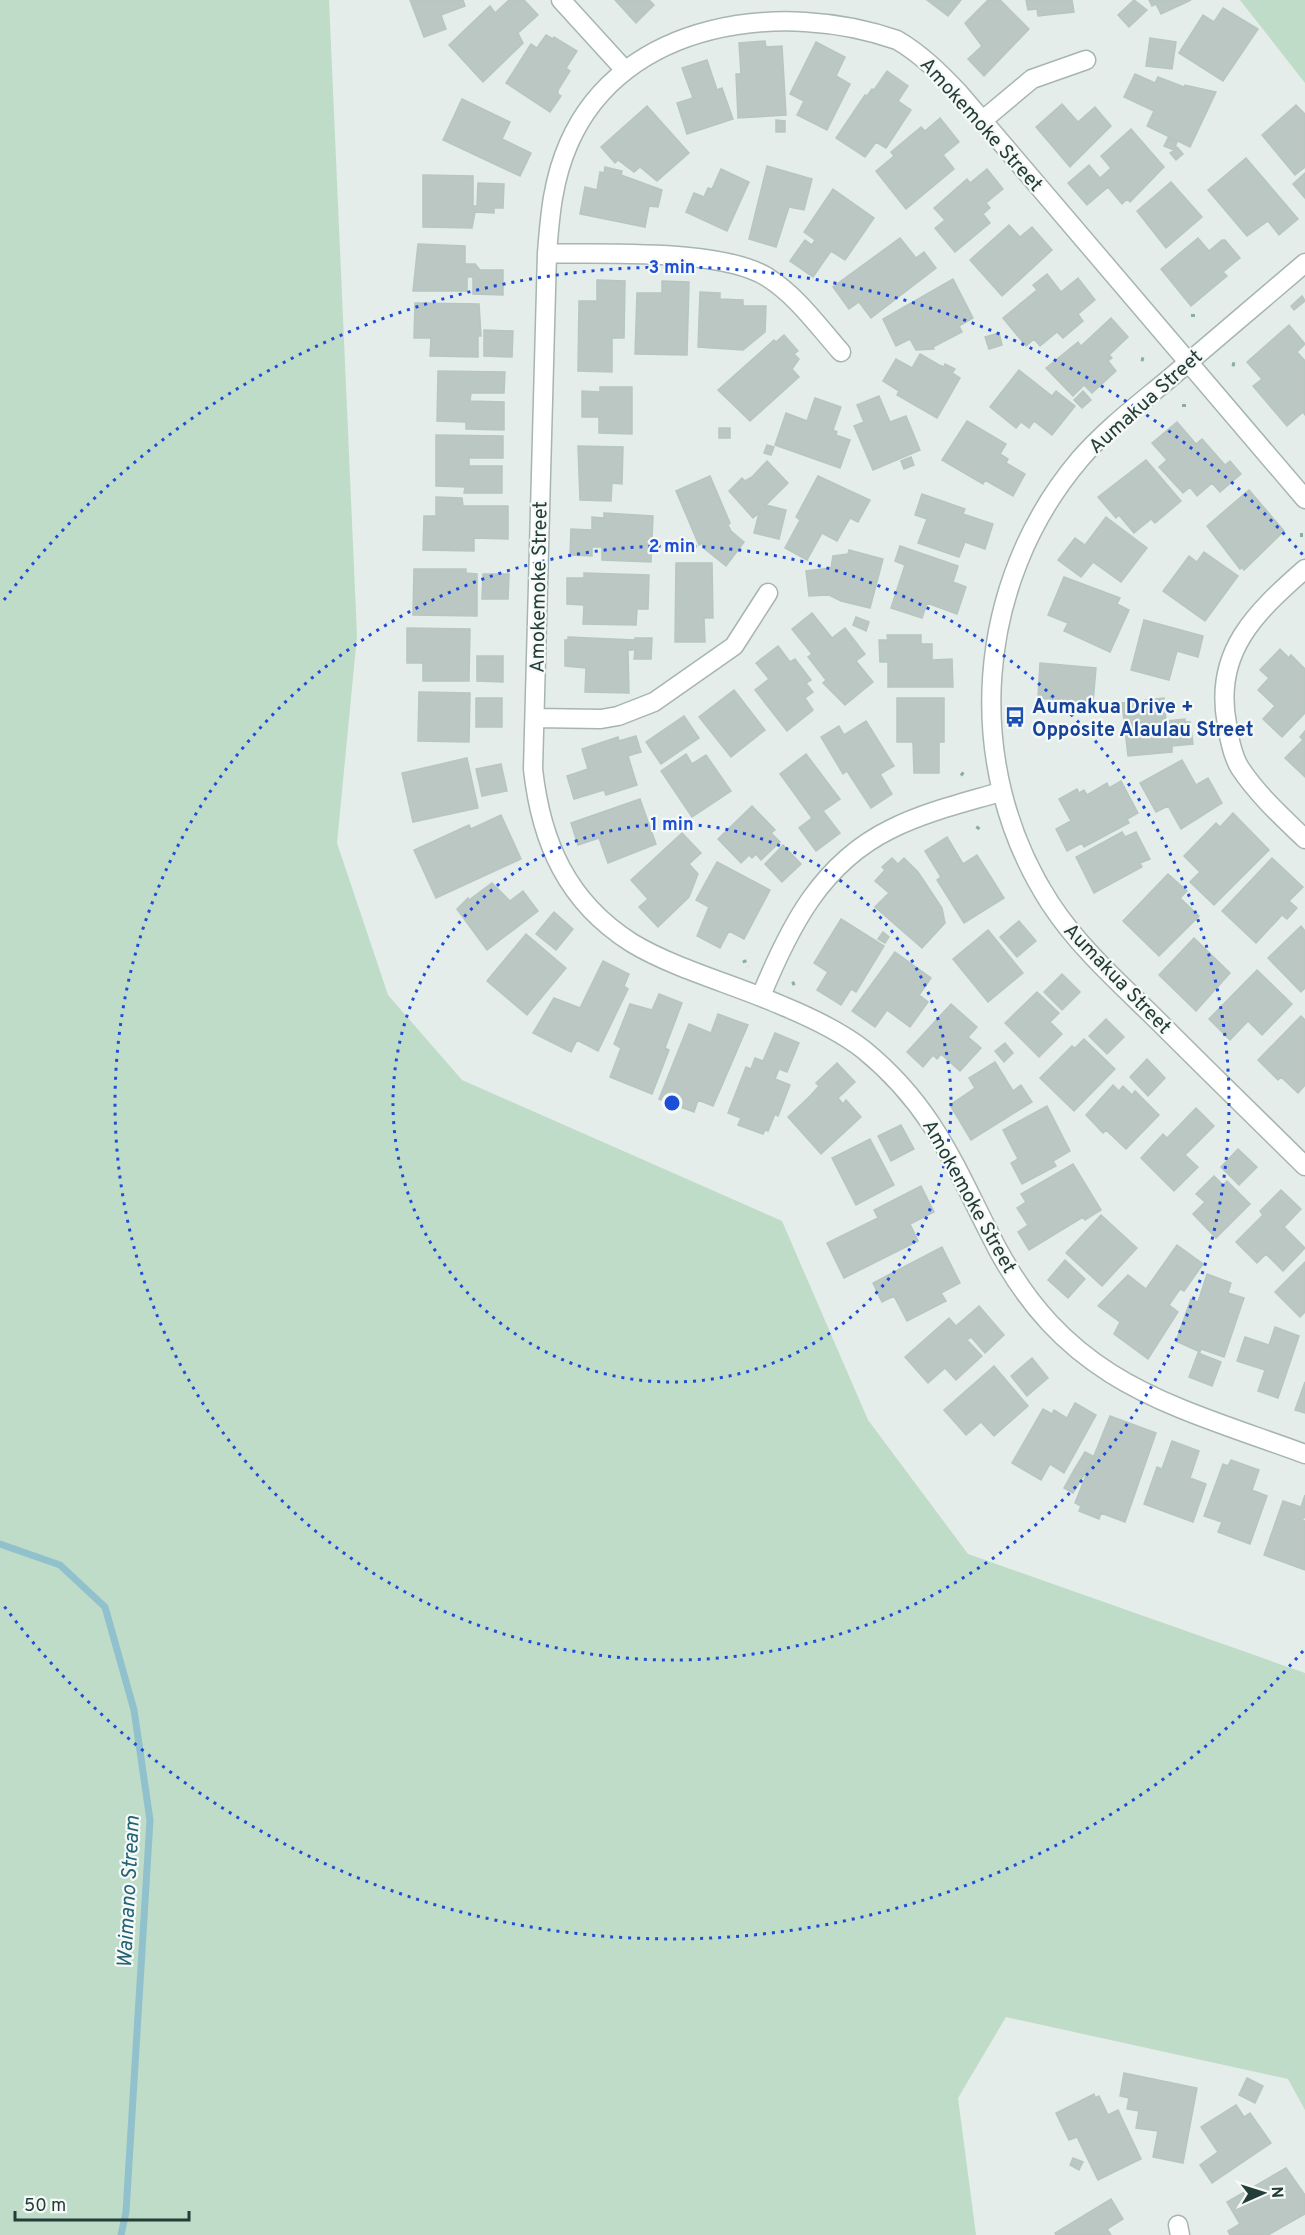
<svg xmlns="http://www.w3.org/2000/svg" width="1305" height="2235" viewBox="0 0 1305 2235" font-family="Overpass,sans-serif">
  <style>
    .green { fill: #bfdcc8 }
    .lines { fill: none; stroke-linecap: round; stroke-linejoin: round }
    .stream { stroke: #91c1cd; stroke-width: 7 }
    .building { fill: #bac7c3; stroke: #b7c6c1; stroke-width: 1.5 }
    .minor-casing { stroke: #a7b5b0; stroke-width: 21 }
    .path { stroke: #87aea4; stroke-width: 4; stroke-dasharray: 3 4.5; stroke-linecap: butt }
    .minor { stroke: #fff; stroke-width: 18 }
    .ring { fill: none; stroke: #1d4ed8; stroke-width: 3; stroke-dasharray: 3 6 }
    .labels { text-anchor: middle; stroke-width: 4.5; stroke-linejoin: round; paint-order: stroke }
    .street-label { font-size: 20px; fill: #253d38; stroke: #f5f9f7 }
    .transit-label { font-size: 20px; font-weight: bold; fill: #164399; stroke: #f5f9f7; text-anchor: start }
    .water-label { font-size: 21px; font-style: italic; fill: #236375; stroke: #f5f9f7 }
    .centre { fill: #1d4ed8; stroke: #f5f9f7; stroke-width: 3 }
    .ring-label { font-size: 18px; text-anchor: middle; font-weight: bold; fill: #1d4ed8; stroke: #f5f9f7; stroke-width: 4.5; stroke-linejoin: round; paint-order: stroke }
  </style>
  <rect width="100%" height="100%" fill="#e4ede9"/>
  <path class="green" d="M0 0H329L357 636 337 843 388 995 462 1080 782 1221 868 1420 968 1554 1305 1673V2110L1288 2079 1006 2017 958 2098 976 2235H0Z
    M1240 0H1305V83Z"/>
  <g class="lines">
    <path class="stream" d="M0 1544 60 1565 105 1607 134 1710 150 1820 126 2212 121 2235"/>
  </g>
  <path class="building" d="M410 0H463L465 6 441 15 446 29 424 37Z
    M509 0H524L538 15 518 33 523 43 483 82 449 45 490 6 495 13Z
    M615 0H649L654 5 636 23Z
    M927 0H961L948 16Z
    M988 0H1000L1029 29 984 76 968 59 982 46 965 23Z
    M1026 0H1072L1074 12 1038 16 1037 9 1028 10Z
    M1134 0 1147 10 1129 27 1118 15Z
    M1149 0H1191L1161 14 1156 4 1152 6Z
    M1223 8 1258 29 1223 81 1179 53 1203 15 1214 22Z
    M546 35 553 39 554 37 577 51 566 68 570 71 558 90V94L561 96 550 112 506 83 531 44 537 48Z
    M1150 38 1176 42 1172 69 1146 66Z
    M765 41 766 47 782 46 786 115 738 118 736 74H741L739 43Z
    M816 42 845 57 836 76 850 84 827 130 797 115 804 101 790 94Z
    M707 60 717 90 722 88 733 119 687 134 677 103 693 98 682 68Z
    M887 71 908 86 898 101 911 110 886 148 876 142 865 157 836 138 865 95 867 96 872 89 874 90Z
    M1135 74 1155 83 1158 77 1184 87 1185 85 1216 92 1190 147 1147 126 1154 111 1124 97Z
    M462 99 510 122 502 139 531 153 520 176 443 140Z
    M1062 104 1078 122 1095 107 1111 126 1070 167 1036 127Z
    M1296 105 1305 114V167L1295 175 1262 135Z
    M647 106 689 153 657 181 640 167 634 172 618 160 615 163 601 147Z
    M940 118 959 142 943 155 954 169 906 209 876 171 894 156 891 152 921 127 925 131Z
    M776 120 785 121V132H776Z
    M1131 129 1164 167 1130 202 1127 199 1122 204 1108 187 1087 205 1068 183 1089 165 1100 178 1111 168 1101 156Z
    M1168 138 1177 142 1174 150 1164 146Z
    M1177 147 1183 154 1176 160 1170 153Z
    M1246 158 1298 219 1279 235 1268 221 1247 236 1208 190Z
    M767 166 812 179 804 210 789 207 776 247 749 239Z
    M605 167 622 171 621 175 662 190 658 207 649 206 645 227 580 214 585 187 597 190 600 172 604 173Z
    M721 169 749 182 727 231 686 212 694 193 704 197 708 188 712 189Z
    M987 169 1003 189 986 203 990 208 983 214 990 223 955 252 935 228 945 220 934 208 967 179 970 183Z
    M1305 173V198L1293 184Z
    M423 175 473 176V206H477L478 183 504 184 503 208H494V213L475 212 472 228 423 227Z
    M1171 182 1202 217 1166 248 1137 211Z
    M833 189 874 218 845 260 831 251 813 277 790 261 805 240 812 245 815 240 804 232Z
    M1009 225 1020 237 1032 227 1052 250 1002 296 970 260Z
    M900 238 916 258 924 252 936 268 871 318 859 302 849 309 833 287Z
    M1198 238 1209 251 1222 240H1225L1240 258 1223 272 1227 276 1191 306 1161 269Z
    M418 244 465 246V264H475L480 270H503V295L473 294V277H467V291H413Z
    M1047 274 1061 292 1078 278 1095 300 1078 314 1083 321 1063 338 1057 332 1040 346 1034 339 1026 346 1003 318 1037 290 1033 285Z
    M953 279 973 318 959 326 962 332 933 347 934 349 916 350 910 339 896 346 883 319Z
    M597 280 625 281 624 338H612V372L578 371 579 301H597Z
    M662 281 689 282 687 355 635 354 637 293H662Z
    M700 292 720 293V299L743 300V306H766L765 332 743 350 698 347Z
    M1302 296 1305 301 1294 310 1291 306Z
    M415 303 479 304 481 336H478V357L430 356 431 338H414Z
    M1111 318 1128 337 1109 355 1112 358 1108 361 1116 371 1092 393 1084 385 1073 396 1046 368 1078 342 1081 346Z
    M1289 325 1305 344 1297 352 1305 361V415L1303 412 1287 426 1253 386 1262 379 1247 362Z
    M484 330 513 331 512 357 484 356Z
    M999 333 1002 345 989 349 985 337Z
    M784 335 798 351 794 354 799 359 792 369 799 377 750 421 718 390 774 340 776 342Z
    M920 354 939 365 944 367 945 364 955 369 952 373 960 378 937 418 897 395 899 391 883 381 896 359 912 368Z
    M1019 370 1052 396 1056 391 1075 406 1052 435 1034 421 1029 428 1021 422 1016 428 990 407Z
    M438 371 505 372 504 393H471L470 401 504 402V430L466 429V422L437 421Z
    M600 387H632V434L599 433V417H582V391L600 392Z
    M1083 391 1091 400 1082 408 1074 400Z
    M879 396 890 422 906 416 920 450 873 470 854 426 864 422 857 405Z
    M815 398 841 407 833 430 837 432 836 435 850 440 840 468 775 445 786 413 807 421Z
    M967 421 1006 444 1000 454 1008 459 1006 463 1025 474 1013 496 985 480 983 484 942 460Z
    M1177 422 1196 444 1202 439 1225 465 1230 461 1241 474 1220 492 1212 483 1197 496 1190 487 1183 493 1159 467 1167 460 1152 443Z
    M719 428H730V438H719Z
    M436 435 503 436V458H469V466H502V493H464L465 487 436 486Z
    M767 445 774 447 771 455 764 453Z
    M578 446 623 447 622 484 612 483 611 501 580 500Z
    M911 457 914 465 904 469 901 461Z
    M1146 460 1181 501 1155 523 1151 519 1134 533 1119 515 1116 518 1098 497Z
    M767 461 788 483 766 505 786 510 779 539 754 533 759 513 753 518 729 491 742 478 745 481 752 477Z
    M710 476 730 523 728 525 731 531 744 542 726 566 705 549 702 543 699 545 676 491Z
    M818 476 870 500 858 522 850 518 837 541 822 533 807 560 785 548 800 520 796 517Z
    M1249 490 1284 531 1244 570 1242 567 1240 569 1207 526Z
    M922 494 965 509 963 514 993 524 985 549 965 542 959 557 918 543 927 519 915 515Z
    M436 497 462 498 463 506H508V539L474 538V551L423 550 424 516H436Z
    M604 513 653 516 651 562 602 560V547H592V556L570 555 571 529 592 530V517L604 518Z
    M1106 517 1147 548 1121 582 1093 562 1081 577 1058 560 1075 538 1085 545Z
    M900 546 958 566 953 582 966 587 957 614 927 603 922 618 891 608 905 565 895 561Z
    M849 550 883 559 870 608 841 601 829 595 809 596 806 571 831 568 833 556 848 554Z
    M1204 552 1238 576 1205 621 1163 591 1189 556 1197 562Z
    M676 563H712L713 618H704L705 642H675Z
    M414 569H466V573L477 574V616L413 615Z
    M584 573 649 575 648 609H637L636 625 583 624 584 605 567 604V578H584Z
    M483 574H509L508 599H482Z
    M1064 577 1120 598 1117 604 1129 610 1110 652 1064 631 1068 623 1048 615Z
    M812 613 832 638 845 628 865 654 856 661 873 682 845 705 823 683 826 680 808 657 812 654 792 629Z
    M856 617 869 622 866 631 853 625Z
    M1144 620 1203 636 1198 657 1177 651 1169 680 1131 670Z
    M407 628 470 629 469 681H423V663H407Z
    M887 635H921V644H932V660L952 659 953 687H888V662H880L879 640H888Z
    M568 637 635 640V638H652L651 659H634L635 650H628L629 693 585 692 586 668 565 666V640H568Z
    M778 646 790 662 795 659 811 680 806 683 813 692 805 698 813 710 787 731 755 690 769 679 756 663Z
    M1280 649 1289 658 1291 655 1305 669V713L1282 737 1263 719 1275 706 1258 690 1269 678 1260 670Z
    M477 656H503V682L477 681Z
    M1040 663 1096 668 1093 703 1038 698Z
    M734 690 765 730 731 757 699 717Z
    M419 692 470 693 469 742 418 741Z
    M476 698H502V727H476Z
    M897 698H944V742H939V773H914L913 742H897Z
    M1164 698 1166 721 1185 719V722H1190L1193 744 1172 746V752L1128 756 1122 703Z
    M684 716 699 738 661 764 646 742Z
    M866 721 894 766 880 774 892 794 871 808 847 771 843 774 821 737 839 726 844 735Z
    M1305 731V777L1285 758 1303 740 1300 737Z
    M636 736 641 752 628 756 637 785 606 795 604 790 574 799 567 776 588 769 582 749 618 737 619 741Z
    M686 754 692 764 706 755 731 791 692 817 661 771Z
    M806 754 840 799 823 811 840 833 816 851 799 828 812 818 780 774Z
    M467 758 478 808 413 822 402 773Z
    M1182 760 1196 785 1208 778 1222 803 1181 829 1168 806 1156 812 1140 783Z
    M501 764 507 791 482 796 476 769Z
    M1121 781 1138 813 1127 819 1129 823 1084 847 1082 843 1067 851 1056 829 1071 821 1059 799 1077 789 1079 793 1084 790 1087 795 1107 783 1109 788Z
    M640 799 656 844 608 863 599 838 578 845 571 823Z
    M752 806 775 830 771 833 780 842 761 860 756 854 752 858 749 855 741 863 718 839Z
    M1233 813 1269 850 1214 905 1190 882 1200 872 1184 856 1216 823 1220 827Z
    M501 815 521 859 436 898 414 850 469 825 471 829Z
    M1122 832 1125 837 1136 832 1150 859 1140 863 1142 867 1094 893 1076 857Z
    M682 833 701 853 689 864 698 874 689 897 658 927 639 907 648 899 631 880Z
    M947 837 963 864 977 855 1004 898 964 923 937 880 941 877 925 851Z
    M783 845 801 864 782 882 765 864Z
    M892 858 898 864 904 858 918 872 942 908 945 923 922 948 875 907 889 893 875 881 885 870 882 867Z
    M1272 858 1303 887 1289 901 1297 908 1287 919 1282 915 1256 943 1222 911Z
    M717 862 770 890 744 939 729 931 720 948 697 936 709 907 696 900Z
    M1168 874 1187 891 1180 898 1199 916 1159 956 1123 921Z
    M492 883 510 901 523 891 538 911 487 950 457 909 468 898 469 900Z
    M554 912 573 929 556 950 536 934Z
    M841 919 884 946 856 992 851 989 841 1005 817 990 828 972 814 963Z
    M1019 921 1036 941 1017 957 1000 937Z
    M1301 926 1305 931V988L1301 992 1268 958Z
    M988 930 1023 973 988 1002 953 959Z
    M883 932 889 937 885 943 878 939Z
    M526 934 566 968 527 1015 487 981Z
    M1194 938 1230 973 1196 1011 1159 975Z
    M895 952 931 978 919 995 928 1002 910 1027 887 1010 875 1027 852 1011Z
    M603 961 629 974 624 986 628 989 598 1051 577 1040 571 1052 533 1033 554 998 580 1008Z
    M1257 970 1292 1004 1262 1035 1248 1021 1230 1040 1209 1019Z
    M1062 974 1080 992 1062 1010 1044 992Z
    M1037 992 1059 1013 1050 1022 1062 1034 1039 1057 1005 1023Z
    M659 994 682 1003 665 1048 669 1050 652 1094 610 1077 621 1048 614 1044 630 1004 652 1010Z
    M951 1004 977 1027 968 1037 981 1048 960 1071 941 1054 937 1059 933 1055 923 1067 907 1052Z
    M718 1014 748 1025 713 1106 698 1100 694 1112 659 1099 689 1024 711 1033Z
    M1301 1016 1305 1020V1085L1298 1093 1281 1077 1278 1080 1258 1060Z
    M1106 1019 1124 1037 1107 1054 1089 1036Z
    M775 1033 799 1043 787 1072 779 1069 775 1079 790 1085 778 1116 775 1114 768 1131 765 1130 763 1134 738 1125 741 1118 728 1113 746 1067 751 1069 755 1058 763 1061Z
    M1084 1039 1115 1069 1074 1111 1040 1078 1072 1046 1075 1048Z
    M1005 1043 1013 1053 1004 1062 995 1051Z
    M1147 1059 1165 1078 1148 1096 1130 1077Z
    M995 1062 1013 1091 1021 1085 1032 1102 971 1140 950 1105 975 1088 969 1078Z
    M837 1063 855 1082 838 1098 843 1104 846 1100 861 1117 821 1154 788 1117 810 1096 819 1086 816 1083Z
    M1113 1085 1119 1091 1123 1086 1132 1095 1135 1091 1159 1115 1126 1149 1106 1130 1103 1133 1086 1115Z
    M1047 1106 1070 1151 1053 1161 1056 1166 1022 1184 1011 1163 1018 1159 1003 1130Z
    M1196 1108 1214 1126 1185 1155 1198 1167 1174 1191 1141 1158 1163 1134 1167 1138Z
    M901 1125 914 1149 891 1161 878 1136Z
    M870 1139 894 1185 856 1205 832 1158Z
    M1238 1149 1257 1167 1239 1185 1221 1167Z
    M1073 1164 1101 1210 1085 1220 1083 1217 1029 1250 1018 1232 1028 1225 1017 1208 1026 1202 1021 1194Z
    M1214 1176 1223 1185 1227 1181 1250 1204 1216 1238 1193 1214 1205 1202 1196 1194Z
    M921 1186 934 1212 910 1224 918 1241 844 1278 827 1243 878 1218 874 1210Z
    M1281 1190 1301 1209 1284 1227 1305 1248 1283 1271 1266 1254 1257 1263 1236 1242 1263 1215 1260 1211Z
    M1101 1215 1137 1248 1102 1286 1066 1253Z
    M1177 1245 1203 1264 1184 1291 1180 1289 1169 1305 1178 1312 1148 1359 1114 1334 1120 1322 1098 1306 1128 1275 1146 1289Z
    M942 1247 960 1283 941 1293 946 1301 907 1321 894 1296 882 1302 873 1283Z
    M1065 1260 1085 1279 1068 1298 1048 1280Z
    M1305 1262V1312L1300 1317 1275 1292Z
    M1207 1274 1231 1283 1228 1293 1244 1298 1224 1357 1201 1349 1200 1352 1176 1341 1191 1299 1198 1302Z
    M979 1306 1004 1335 985 1353 971 1337 967 1340 982 1356 956 1380 945 1368 928 1383 905 1357 949 1318 956 1326Z
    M1275 1327 1299 1336 1278 1398 1258 1391 1265 1370 1237 1361 1245 1337 1269 1345Z
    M1198 1353 1221 1362 1212 1386 1189 1377Z
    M1032 1358 1048 1378 1027 1396 1011 1376Z
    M994 1366 1028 1406 994 1436 981 1422 966 1435 944 1410Z
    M1305 1382V1413L1295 1410Z
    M1075 1403 1096 1415 1064 1473 1050 1464 1041 1480 1012 1463 1043 1409 1052 1414 1054 1410 1067 1418Z
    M1110 1416 1156 1433 1125 1522 1101 1513 1099 1519 1079 1511 1081 1506 1075 1503Z
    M1172 1441 1199 1451 1190 1478 1206 1484 1193 1522 1144 1504 1157 1467 1162 1469Z
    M1085 1452 1095 1457 1084 1475 1074 1470Z
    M1231 1460 1259 1470 1252 1490 1267 1496 1250 1544 1218 1532 1222 1522 1204 1516 1223 1464 1228 1466Z
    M1074 1470 1084 1475 1073 1493 1064 1488Z
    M1305 1495V1517L1302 1520 1305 1521V1570L1264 1555 1283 1501 1301 1507Z
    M1124 2073 1197 2088 1183 2163 1153 2157 1158 2131 1136 2128 1139 2111 1127 2109 1129 2098 1120 2096Z
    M1247 2078 1263 2086 1255 2103 1239 2095Z
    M1094 2094 1095 2098 1099 2096 1108 2115 1118 2110 1141 2159 1098 2180 1077 2137 1069 2140 1056 2113Z
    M1236 2105 1244 2117 1250 2113 1271 2143 1212 2183 1200 2165 1218 2152 1201 2127Z
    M1073 2158 1083 2162 1079 2170 1070 2165Z
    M1286 2168 1305 2195V2214L1268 2235H1230L1228 2231 1240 2224 1227 2202Z
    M1111 2199 1123 2219 1107 2229 1111 2235H1056L1055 2233Z"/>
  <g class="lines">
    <g class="minor-casing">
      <path id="minor" d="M561 0 623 68
        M983 120 1032 79 1086 60
        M547 253C605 255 719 248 767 277 797 296 818 326 841 352
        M1305 263C1260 301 1215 340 1170 378 1139 404 1106 429 1080 459 975 583 961 765 1050 903 1078 946 1117 981 1154 1017 1204 1067 1255 1117 1305 1166
        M1305 499 959 93C940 73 921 54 897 40 783 0 623 20 569 143 553 179 550 214 547 253L533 769C541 842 567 902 632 943 675 969 736 985 783 1006 812 1018 840 1031 864 1050 936 1109 956 1170 997 1248 1070 1384 1171 1405 1305 1454
        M1305 569C1256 612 1213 652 1227 724 1229 738 1232 755 1240 768 1258 795 1282 817 1305 839
        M535 718 601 719 618 716 654 702 734 646 768 593
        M761 996C789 928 821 863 891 829 925 812 963 803 1000 792
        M1178 2225 1180 2235"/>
    </g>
    <path class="path" d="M1193 314V319
      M1141 359 1146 360
      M1232 364 1236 365
      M1184 404V409
      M1300 535H1305
      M961 773 965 776
      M977 829 980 825
      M744 960 747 967
      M792 984 797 982"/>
    <use href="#minor" class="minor"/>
  </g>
  <g class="ring">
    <circle cx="672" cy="1103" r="279"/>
    <circle cx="672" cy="1103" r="557"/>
    <path d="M1303 1651A836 836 0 0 1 4 1606M4 600A836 836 0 0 1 1303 555"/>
  </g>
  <defs>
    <g id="bus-bare" transform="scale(1.62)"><path d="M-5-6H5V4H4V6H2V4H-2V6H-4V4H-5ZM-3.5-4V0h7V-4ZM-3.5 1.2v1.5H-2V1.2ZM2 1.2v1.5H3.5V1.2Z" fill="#1a4fb4" stroke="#f5f9f7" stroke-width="2.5" paint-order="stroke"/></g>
  </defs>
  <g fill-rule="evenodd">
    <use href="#bus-bare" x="1015" y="717"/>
  </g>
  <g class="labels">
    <g class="street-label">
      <text transform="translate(982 124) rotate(48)" y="7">Amokemoke Street</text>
      <text transform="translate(1145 401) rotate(-42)" y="7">Aumakua Street</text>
      <text transform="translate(538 587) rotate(-89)" y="7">Amokemoke Street</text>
      <text transform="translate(1118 978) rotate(46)" y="7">Aumakua Street</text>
      <text transform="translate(970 1196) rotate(61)" y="7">Amokemoke Street</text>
    </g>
    <g class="transit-label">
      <text x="1032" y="713">Aumakua Drive +<tspan x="1032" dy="23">Opposite Alaulau Street</tspan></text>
    </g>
    <g class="water-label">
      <text transform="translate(128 1892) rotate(-87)" y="7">Waimano Stream</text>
    </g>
  </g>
  <circle cx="672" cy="1103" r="9" class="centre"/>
  <g class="ring-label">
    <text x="672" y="273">3 min</text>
    <text x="672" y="552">2 min</text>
    <text x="672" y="830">1 min</text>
  </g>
  <g transform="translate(1263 2193) rotate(87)" stroke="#f5f9f7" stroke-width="4.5" paint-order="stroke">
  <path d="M0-4.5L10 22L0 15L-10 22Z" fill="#253d38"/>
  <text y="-9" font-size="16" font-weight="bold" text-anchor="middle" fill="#253d38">N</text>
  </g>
  <path d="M15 2211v9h174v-9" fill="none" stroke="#253d38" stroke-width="3"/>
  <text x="24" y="2211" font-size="18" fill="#253d38" stroke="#f5f9f7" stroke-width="4.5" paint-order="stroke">50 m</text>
</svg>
